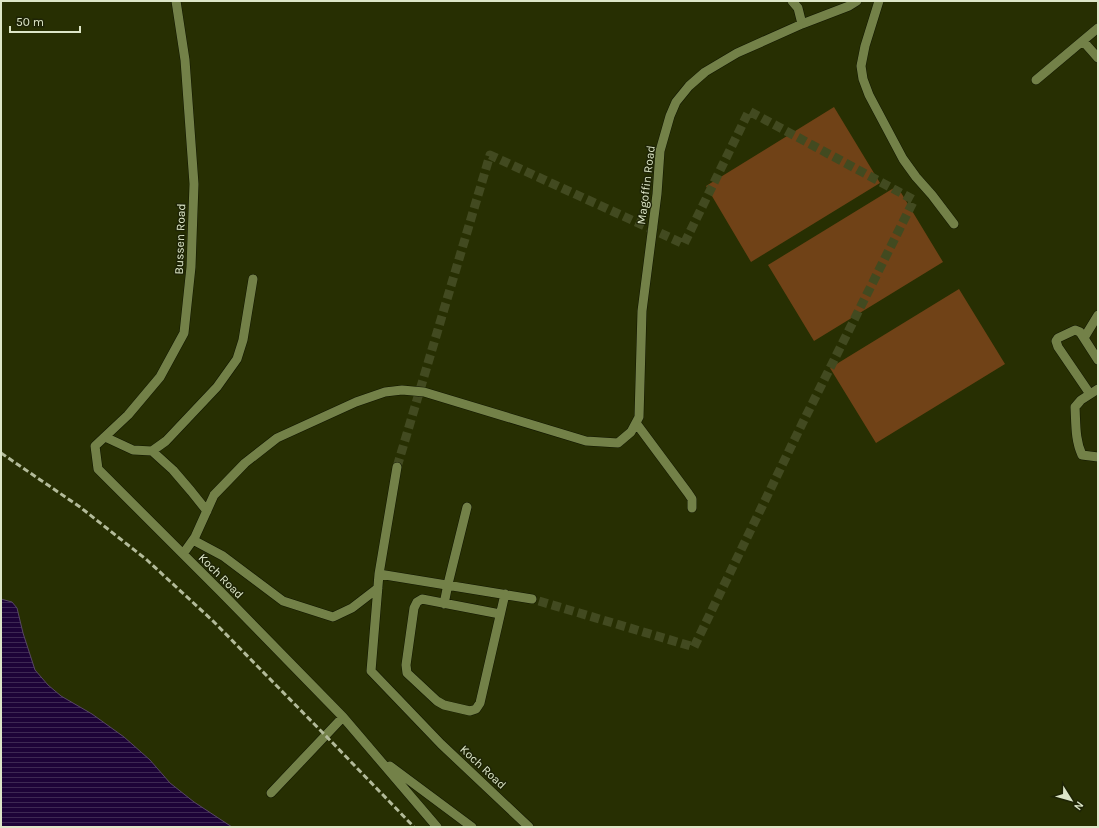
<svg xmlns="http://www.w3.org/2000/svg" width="1099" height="828" viewBox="0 0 1099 828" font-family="Karla,sans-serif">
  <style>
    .pitch { fill: #704217 }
    .water { fill: url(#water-rules); stroke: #574763 }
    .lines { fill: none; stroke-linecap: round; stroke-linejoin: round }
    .minor-tunnel { stroke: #424a20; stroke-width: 9; stroke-dasharray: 9 4.5; stroke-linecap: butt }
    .minor-casing { stroke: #111600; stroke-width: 10 }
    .minor { stroke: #738148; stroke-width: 9 }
    .rail { stroke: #b3bb9a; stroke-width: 3; stroke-dasharray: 6 3; stroke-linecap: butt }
    .labels { text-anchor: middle; stroke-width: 3; stroke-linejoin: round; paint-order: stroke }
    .street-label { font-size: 12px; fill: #dde6c8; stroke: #1e2406 }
  </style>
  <defs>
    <pattern id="water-rules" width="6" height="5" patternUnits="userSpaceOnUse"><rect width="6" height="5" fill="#1d0338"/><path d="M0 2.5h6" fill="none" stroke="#3d2853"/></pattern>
  </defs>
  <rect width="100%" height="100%" fill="#272f02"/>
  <path class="pitch" d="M834 107 880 183 751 262 706 186Z
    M897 186 943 262 814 341 768 265Z
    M959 289 1005 364 876 443 830 368Z"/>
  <path class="water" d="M1 599 12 602 17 608 23 633 35 670 48 685 61 696 92 714 124 737 150 760 170 783 194 802 232 827H1Z"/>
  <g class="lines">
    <path class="minor-tunnel" d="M397 467 490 155 684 244 749 111 914 200 802 424 694 647 532 599"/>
    <g class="minor-casing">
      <path id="minor" d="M176 1 185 60 194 184 191 267 184 333 160 377 128 415 95 446 98 469 220 591 343 717
        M792 1 798 8 802 24
        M879 1 865 46 861 66 863 79 869 95 903 159 916 177 932 195 954 224
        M1083 41 1098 58
        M1036 80 1098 28
        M1084 338 1098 315
        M1098 389 1081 400 1075 407C1076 424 1075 440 1082 455L1098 457
        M1090 394 1058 347 1056 341 1058 338 1075 330 1080 332 1098 360
        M636 423 688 493 692 499V508
        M105 437 133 450 152 451 166 441 217 387 237 359 243 340 253 279
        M152 451 173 470 191 491 207 511
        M397 467 379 574 371 671 441 744 529 827
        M193 540 223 556 283 601 333 617 352 608 378 588
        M183 554 195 537 214 495 245 463 277 438 356 402 385 392 402 390 424 392 586 441 618 443 631 432 639 417 642 311 657 194 660 151 670 116 676 102 689 86 705 72 737 53 802 24 849 6 857 1
        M379 574 532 599
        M444 604 448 584 467 507
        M500 614 422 599 417 602 414 608 406 665 407 673 437 701 444 705 470 711 476 709 480 703 505 594
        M390 766 472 827
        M271 793 343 717 437 827"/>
    </g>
    <use href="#minor" class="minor"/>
    <path class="rail" d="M1 453 80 507 147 560 213 621 325 735 414 827"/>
  </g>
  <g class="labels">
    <g class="street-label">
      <text transform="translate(646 185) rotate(-83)" y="4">Magoffin Road</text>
      <text transform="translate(180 239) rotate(-88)" y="4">Bussen Road</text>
      <text transform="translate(221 576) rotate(45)" y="4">Koch Road</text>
      <text transform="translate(483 767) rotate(43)" y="4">Koch Road</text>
    </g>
  </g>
  <rect width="1099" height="828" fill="none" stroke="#dde6c8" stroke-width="4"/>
  <g transform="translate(1071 800) rotate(127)" stroke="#1e2406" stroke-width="3" paint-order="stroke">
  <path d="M0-3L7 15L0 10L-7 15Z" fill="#dde6c8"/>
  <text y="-6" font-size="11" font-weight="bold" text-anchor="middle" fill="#dde6c8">N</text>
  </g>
  <path d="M10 26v6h70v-6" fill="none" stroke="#dde6c8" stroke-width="2"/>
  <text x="16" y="26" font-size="12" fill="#dde6c8" stroke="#1e2406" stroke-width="3" paint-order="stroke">50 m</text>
</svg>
